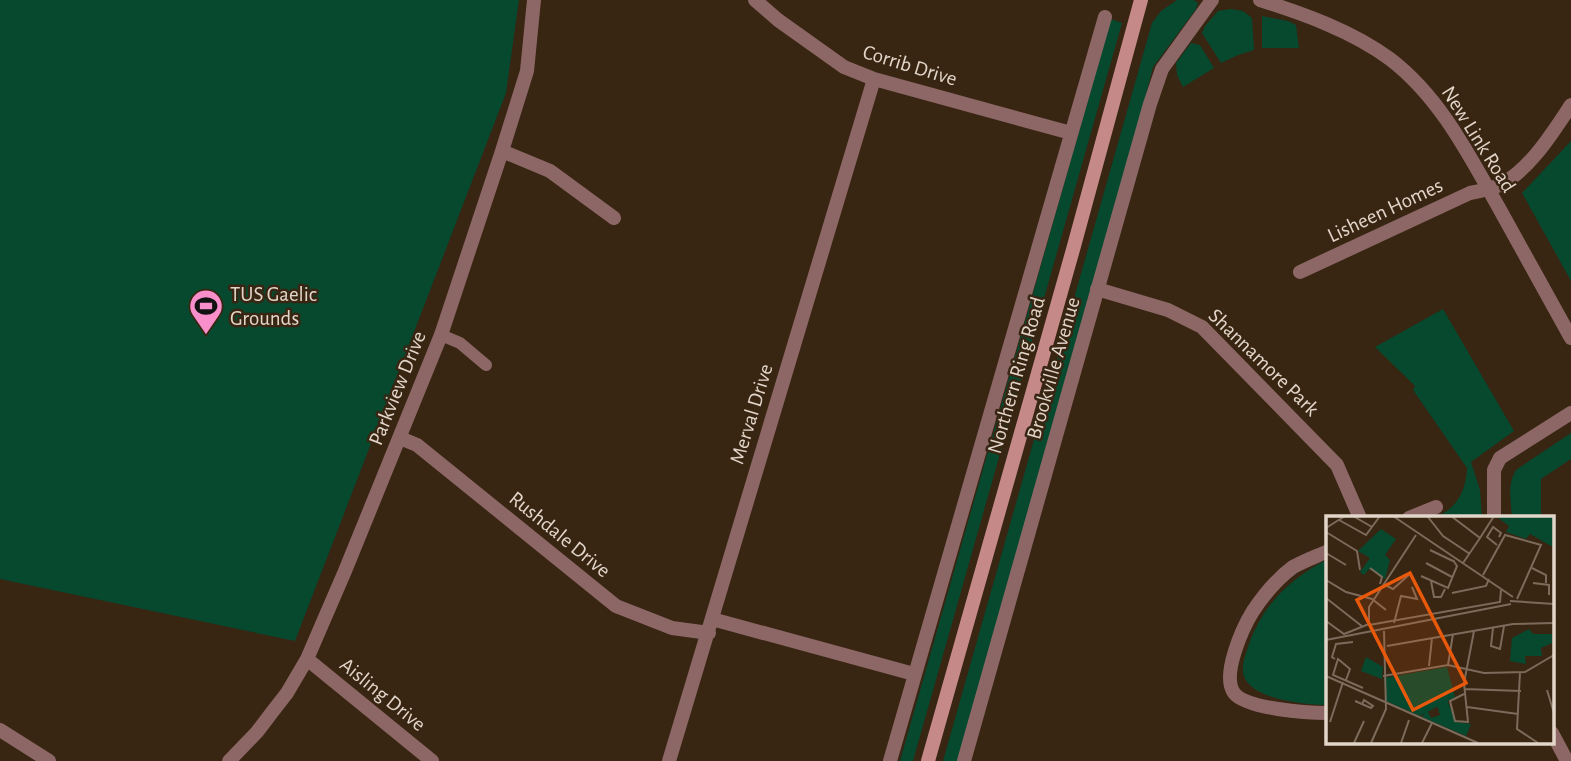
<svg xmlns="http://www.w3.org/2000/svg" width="1571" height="761" viewBox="0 0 1571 761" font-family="'Alegreya Sans',sans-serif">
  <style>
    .grass { fill: #07492f }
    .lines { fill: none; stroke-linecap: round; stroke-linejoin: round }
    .lane { stroke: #8d6766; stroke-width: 12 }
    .street { stroke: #8d6766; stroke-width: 14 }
    .secondary { stroke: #c58988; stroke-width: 14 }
    .labels { text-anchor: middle; stroke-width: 5; stroke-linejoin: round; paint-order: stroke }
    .street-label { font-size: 21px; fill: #e2d5c9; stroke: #382512 }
    .poi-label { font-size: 21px; fill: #e2d5c9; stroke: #382512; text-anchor: start }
    .inset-road { fill: none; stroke: #7c6b5b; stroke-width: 2 }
    .view { fill: #e8590c; fill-opacity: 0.15; stroke: #e8590c; stroke-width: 3.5 }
    .inset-edge { fill: none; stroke: #e2d5c9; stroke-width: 3.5 }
  </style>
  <rect width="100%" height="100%" fill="#382512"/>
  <path class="grass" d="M0 0H519L506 93 295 641 0 579Z
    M1177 0H1194L1198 3 1196 9 1153 67 1097 289 959 761H943L1152 23 1161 11Z
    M1231 9 1243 11 1252 18 1254 50 1238 55 1221 63 1202 33 1205 26 1218 11Z
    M1262 16 1288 21 1296 25 1299 48H1262Z
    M1111 19 1122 23 913 761H900Z
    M1191 43 1200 45 1214 68 1183 87 1177 75 1176 63Z
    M1571 141V281L1522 193Z
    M1443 309 1514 431 1471 462 1480 490 1482 518H1434C1456 509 1466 492 1467 468L1413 390 1415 386 1375 347Z
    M1571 433V459L1541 479V518H1512C1511 501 1507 484 1516 470Z
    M1328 559V705C1308 705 1264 700 1250 685 1239 675 1243 662 1247 650 1261 606 1288 580 1328 559Z"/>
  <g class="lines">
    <path class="lane" d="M441 335 460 343 486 365"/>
    <path class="street" d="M755 0 778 20 844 67 874 79 1071 133
      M1260 0C1304 14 1352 31 1390 59 1440 97 1469 155 1499 208 1523 251 1547 295 1571 338
      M502 151 550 171 614 218
      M1300 272 1470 193C1481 191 1492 189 1502 184 1531 168 1553 132 1571 105
      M1097 289 1168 310 1202 327 1337 465 1360 518
      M400 438 417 445 616 606 672 628 709 633
      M1409 518 1436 507
      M1494 518V470L1500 458 1571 413
      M1328 551C1317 556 1304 561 1293 567 1278 578 1263 596 1253 611 1243 627 1221 675 1234 693 1246 709 1308 713 1328 713
      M712 619 914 674
      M307 659 432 761
      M0 730 49 761
      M1552 733 1567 761
      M229 761 257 732 273 711 287 693 307 659 345 571 441 335 502 151 527 71 534 0
      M669 761 874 79
      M890 761 1105 17
      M964 761 1150 104 1162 69 1212 0"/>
    <path class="secondary" d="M928 761 1074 246 1141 0"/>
  </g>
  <defs>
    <g id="stadium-pin" transform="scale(1.75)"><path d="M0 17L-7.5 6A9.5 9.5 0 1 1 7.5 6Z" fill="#f98fca" stroke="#382512"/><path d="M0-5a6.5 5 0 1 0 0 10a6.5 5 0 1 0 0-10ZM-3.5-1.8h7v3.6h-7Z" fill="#111"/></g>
  </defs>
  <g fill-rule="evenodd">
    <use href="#stadium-pin" x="206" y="306"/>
  </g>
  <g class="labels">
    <g class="street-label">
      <text transform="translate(910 65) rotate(17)" y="7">Corrib Drive</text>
      <text transform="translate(1479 139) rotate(58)" y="7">New Link Road</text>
      <text transform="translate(1385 210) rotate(-25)" y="7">Lisheen Homes</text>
      <text transform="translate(1264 362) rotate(44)" y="7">Shannamore Park</text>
      <text transform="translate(1053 368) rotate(-74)" y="7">Brookville Avenue</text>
      <text transform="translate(1016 375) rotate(-74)" y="7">Northern Ring Road</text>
      <text transform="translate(397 388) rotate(-68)" y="7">Parkview Drive</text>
      <text transform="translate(751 414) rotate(-73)" y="7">Merval Drive</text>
      <text transform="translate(560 534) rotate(39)" y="7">Rushdale Drive</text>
      <text transform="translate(383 694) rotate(39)" y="7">Aisling Drive</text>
    </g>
    <g class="poi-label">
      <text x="230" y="301">TUS Gaelic<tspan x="230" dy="24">Grounds</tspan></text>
    </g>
  </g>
  <g transform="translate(1326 516)">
    <rect width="228" height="228" fill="#382512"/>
    <path d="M170 0H227V31L204 18 200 23 180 16 183 10ZM55 13 70 23 59 39 64 44 59 63 43 53 38 59 34 56 44 42 32 35ZM203 113 207 118H226V127L215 132 216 140H199L200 148 184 145 186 122ZM121 151 129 181 94 200 60 185 58 162Z" fill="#07492f"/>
    <path d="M40 141 57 151 56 163 35 155ZM121 184 130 206 145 208 140 220 96 201 101 194 105 202 114 199 111 189Z" fill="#07492f"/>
    <path class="inset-road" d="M27 0 46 11M67 0 187 81M125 0 154 22 137 47M102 1 117 20 144 38M13 4 40 19 54 0M0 12 19 0M0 16 31 35 34 54M154 22 168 0M171 29 161 21 167 11 175 17 173 21M104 34 127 45M0 37 20 49M100 47 126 61M44 52 56 61 54 68M206 52 220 59V67M157 59 179 19 215 29 191 83M95 60 122 72 131 50 127 44M0 64 20 76 46 83 60 94M105 65 108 81H115L119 73M207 67 223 69V79M57 68 67 73 85 57M126 77 160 70 163 63M0 82 37 111M184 85 228 88M0 105 18 118 43 108M68 107 75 80 91 83 86 71M43 109 174 86 175 74M43 109V91L90 19M167 112 165 130 174 133 178 110M0 124 185 88M61 130 187 108 228 107M9 143 6 141 10 128 27 126M122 149 127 118M103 150 106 122M194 156 191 213 212 227M0 160 152 227M57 160 122 149 158 157 199 156 228 139M20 164 24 153 12 143 7 159 37 172M138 173 195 175M221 174 228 197M138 178 124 185 129 205 142 206 138 167 148 115M29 185 45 192 47 190 38 184 36 188M141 191 192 198M4 206 17 166M28 227 38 205M45 227 60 193 58 115M75 227 83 204M96 227 106 207"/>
    <path class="view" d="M84 57 140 167 87 194 31 84Z"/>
    <rect width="228" height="228" class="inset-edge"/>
  </g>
</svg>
